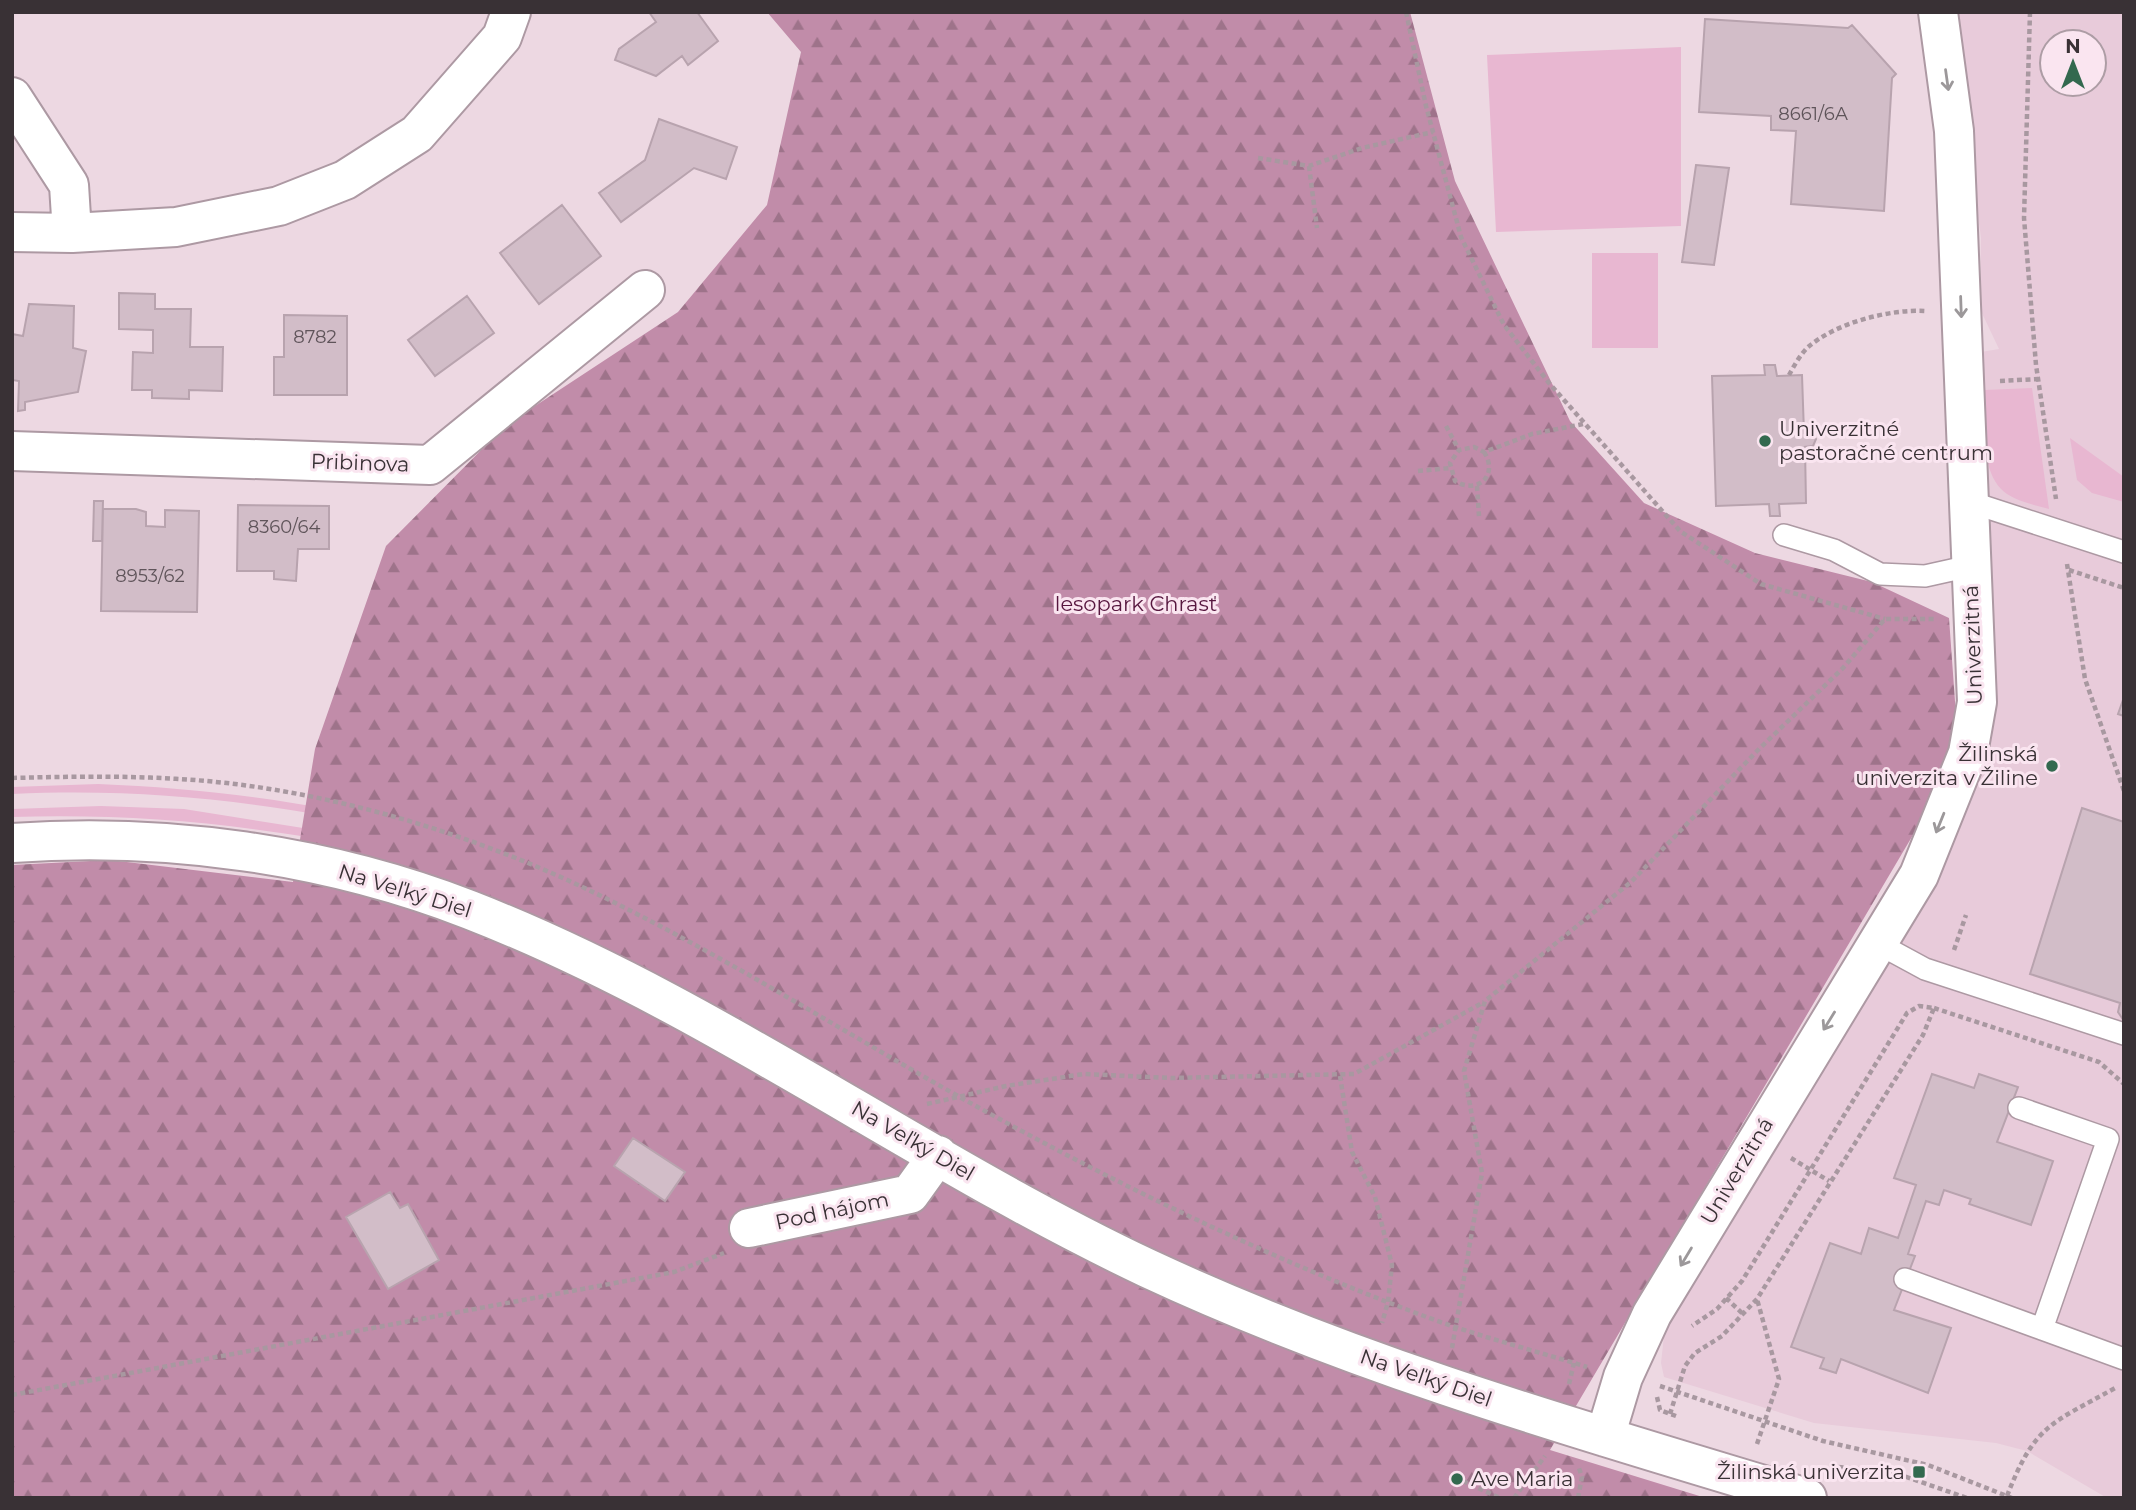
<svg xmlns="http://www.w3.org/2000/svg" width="2136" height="1510" viewBox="0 0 2136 1510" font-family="Montserrat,sans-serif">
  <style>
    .built { fill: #e8cbda; fill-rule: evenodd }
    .green { fill: #e8b7d1 }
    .forest { fill: url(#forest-firs) }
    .building { fill: #d2bdc8; stroke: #b8a3ae; stroke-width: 2 }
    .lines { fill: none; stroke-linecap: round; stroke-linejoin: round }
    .lane-casing { stroke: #ad99a3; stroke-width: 24 }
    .street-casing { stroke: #ad99a3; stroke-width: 42 }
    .path { stroke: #a898a0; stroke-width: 4.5; stroke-dasharray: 5 3.5; stroke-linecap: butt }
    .lane { stroke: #fff; stroke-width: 21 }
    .street { stroke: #fff; stroke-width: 38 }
    .oneway { stroke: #9c989a }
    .poi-dot { fill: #33694f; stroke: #fae5f0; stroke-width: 2.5 }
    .labels { text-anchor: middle; stroke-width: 6; stroke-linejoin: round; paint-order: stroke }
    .number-label { font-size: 18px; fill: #5f545a }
    .poi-label { font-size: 21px; fill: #393135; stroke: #fae5f0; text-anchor: start }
    .street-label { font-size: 21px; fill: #393135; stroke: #fae5f0 }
    .park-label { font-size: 21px; fill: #57173f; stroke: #fae5f0 }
  </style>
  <defs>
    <pattern id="forest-firs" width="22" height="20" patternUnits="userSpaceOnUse" patternTransform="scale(1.75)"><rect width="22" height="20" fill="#c18ca9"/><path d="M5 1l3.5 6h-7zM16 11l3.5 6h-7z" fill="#9e738a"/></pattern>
  </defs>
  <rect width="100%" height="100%" fill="#edd8e2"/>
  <path class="built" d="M1951 12H2124V1498H2107L2027 1451 1996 1443 1814 1423 1664 1377 1661 1363 1664 1336 1671 1318 1975 787 1981 352 1999 349 1980 309 1981 238ZM2052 42H2094V84H2052Z"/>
  <path class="green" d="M1681 47V226L1496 232 1487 55Z
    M1592 253H1658V348H1592Z
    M2032 388 2049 509C2035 505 2019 502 2007 494 1978 474 1985 420 1985 390Z
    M2070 438 2124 477V502L2092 493 2077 480Z
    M98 784C176 787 251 795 328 809V816C217 797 124 789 12 794V787Z
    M101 806 184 809 322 831 319 839C213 821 119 814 12 817V809Z"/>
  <path class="forest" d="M767 12H1410L1455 181 1570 421 1644 503 1755 553 1872 582 1949 618 1959 757 1550 1450 1706 1498H12V865L110 860 293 882 315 749 386 546 506 425 678 312 767 205 801 52Z"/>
  <path class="building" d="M649 12H697L718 41 688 65 682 56 656 76 615 60 619 49 656 22Z
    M1705 19 1848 28 1852 25 1896 74 1892 78 1884 211 1791 204 1796 131 1771 130V116L1699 112Z
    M659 119 737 147 726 179 694 168 621 222 599 193 645 160Z
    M1696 165 1729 168 1714 265 1682 262Z
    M562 205 601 256 539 304 500 253Z
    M119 293 155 294V309H191L190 347H223L222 391 189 390V399L152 398V390H132L133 352 153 353V330L119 329Z
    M467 296 494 333 435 376 408 340Z
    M29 304 74 306 73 348 86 351 78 392 25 402V410L18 411 19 381 12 380V334L23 336Z
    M284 315 347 316V395H274V357H284Z
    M1764 365H1775L1777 376 1802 375 1804 433 1812 432 1816 439 1813 446 1805 447 1806 503 1779 504 1780 516H1770L1769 504 1716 506 1712 376 1765 375Z
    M94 501H103L102 541H93Z
    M238 505 329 506V549H298L296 581 274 579V571H237Z
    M103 509H136L146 512V526L165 527V510L199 511 197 612 101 611Z
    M2124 697V716L2118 714Z
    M2082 808 2124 822V1021L2118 1012 2120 1003 2030 974Z
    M1932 1074 1974 1088 1979 1074 2018 1087 1997 1142 2053 1161 2031 1225 1969 1204 1971 1199 1944 1190 1939 1205 1926 1201 1908 1254 1915 1256 1894 1310 1951 1328 1928 1393 1841 1359 1836 1373 1820 1368 1824 1358 1791 1347 1830 1243 1861 1254 1869 1228 1898 1238 1916 1185 1894 1178Z
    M633 1138 685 1172 665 1201 614 1166Z
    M390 1192 400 1208 408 1204 439 1260 388 1289 346 1217Z"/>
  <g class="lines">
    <g class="lane-casing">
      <path id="lane" d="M1967 501 2124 552
        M1784 535 1834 550 1880 574 1925 576 1970 566
        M1877 943 1925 969 2124 1034
        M2019 1108 2108 1139 2042 1329
        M1905 1279 2124 1359"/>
    </g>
    <g class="street-casing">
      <path id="street" d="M12 97 69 185 72 233
        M12 232 72 233 176 227 279 206 345 180 417 134 502 37 511 12
        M12 451 430 465 645 290
        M12 843C165 832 326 854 470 910 709 1003 916 1159 1147 1268 1359 1367 1584 1431 1807 1498
        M749 1228 910 1194 938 1155
        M1605 1437 1623 1377 1652 1314 1919 875 1968 753 1977 702 1954 131 1938 12"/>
    </g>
    <path class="path" d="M1406 12 1426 106 1461 237 1504 325 1549 383 1680 531 1761 584 1885 619
      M2030 12 2024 218 2036 365 2056 499
      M1258 158 1309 166 1362 148 1433 132
      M1309 166 1317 228
      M1789 375C1794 366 1800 355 1807 348 1835 323 1889 309 1925 311
      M2000 381 2038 379
      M1446 426 1459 450
      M1484 452C1499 475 1478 495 1455 481L1450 463 1459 450 1474 447 1484 452 1532 434 1583 424
      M1418 471 1450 468
      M1477 486 1479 516
      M2067 564 2085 679 2124 791
      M2069 570 2124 588
      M12 778C86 776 161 775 235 784 347 798 460 832 563 878 716 948 857 1042 1005 1122 1141 1196 1279 1262 1424 1316 1477 1336 1533 1350 1587 1367
      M1954 950 1966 915
      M1934 1008 2099 1062 2124 1084
      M1340 1076 1352 1152 1375 1197 1392 1265 1388 1302 1382 1323
      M927 1104 1006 1086 1084 1074 1171 1078 1354 1074 1484 1002
      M1791 1158 1829 1181
      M1726 1298 1743 1314
      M1452 1348 1482 1173 1464 1071 1485 1001 1631 882 1757 751 1843 668 1885 619H1937
      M1569 1384 1574 1363
      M1660 1386 1823 1441 1928 1465 2012 1498
      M12 1395 674 1272 724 1253
      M1657 1397 1660 1410 1676 1416
      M1670 1414 1685 1366 1695 1353 1722 1336 1757 1299 1923 1035 1934 1008 1919 1006 1907 1013 1742 1281 1717 1309 1692 1326
      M1757 1444 1779 1379 1757 1299
      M1830 1466 1895 1473 1967 1498
      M1463 1481 1500 1498
      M2007 1496C2035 1424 2051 1424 2115 1388
      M1514 1498 1545 1456
      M1578 1498 1582 1477 1579 1468"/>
    <use href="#lane" class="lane"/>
    <use href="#street" class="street"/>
  </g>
  <defs><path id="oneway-shaft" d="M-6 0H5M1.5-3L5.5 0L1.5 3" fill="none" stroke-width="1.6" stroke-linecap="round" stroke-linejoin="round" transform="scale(1.75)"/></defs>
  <g class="oneway">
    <use href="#oneway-shaft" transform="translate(1947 80) rotate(82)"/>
    <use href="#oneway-shaft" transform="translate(1961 307) rotate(88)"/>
    <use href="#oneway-shaft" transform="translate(1940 823) rotate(112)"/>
    <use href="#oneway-shaft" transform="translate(1829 1021) rotate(122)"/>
    <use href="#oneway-shaft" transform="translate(1686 1257) rotate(121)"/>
  </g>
  <g class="poi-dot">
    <circle cx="1765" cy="441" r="7"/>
    <circle cx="2052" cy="766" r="7"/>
    <rect x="1912" y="1465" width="14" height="14" rx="3.5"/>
    <circle cx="1457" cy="1479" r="7"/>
  </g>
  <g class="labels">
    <g class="number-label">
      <text x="1813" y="120">8661/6A</text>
      <text x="315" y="343">8782</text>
      <text x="284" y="533">8360/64</text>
      <text x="150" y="582">8953/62</text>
    </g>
    <g class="poi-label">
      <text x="1779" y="436">Univerzitné<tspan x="1779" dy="24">pastoračné centrum</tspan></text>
      <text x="2038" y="761" text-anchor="end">Žilinská<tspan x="2038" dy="24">univerzita v Žiline</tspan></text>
      <text x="1905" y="1479" text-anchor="end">Žilinská univerzita</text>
      <text x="1471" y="1486">Ave Maria</text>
    </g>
    <g class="street-label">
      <text transform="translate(360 463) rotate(2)" y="7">Pribinova</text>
      <text transform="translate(1973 645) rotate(-92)" y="7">Univerzitná</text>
      <text transform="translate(405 891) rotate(17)" y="7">Na Veľký Diel</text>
      <text transform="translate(913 1141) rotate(30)" y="7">Na Veľký Diel</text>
      <text transform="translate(1737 1171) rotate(-59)" y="7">Univerzitná</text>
      <text transform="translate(832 1211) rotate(-12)" y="7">Pod hájom</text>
      <text transform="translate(1426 1378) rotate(19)" y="7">Na Veľký Diel</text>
    </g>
    <g class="park-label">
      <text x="1136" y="611">lesopark Chrasť</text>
    </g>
  </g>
  <rect width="2136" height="1510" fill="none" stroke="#393135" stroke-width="28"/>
  <g transform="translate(2073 63)"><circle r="33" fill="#fae5f0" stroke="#ad9da5" stroke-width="2"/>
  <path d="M0-5L12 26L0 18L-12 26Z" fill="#33694f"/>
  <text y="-10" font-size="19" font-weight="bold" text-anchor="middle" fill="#393135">N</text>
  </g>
</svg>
